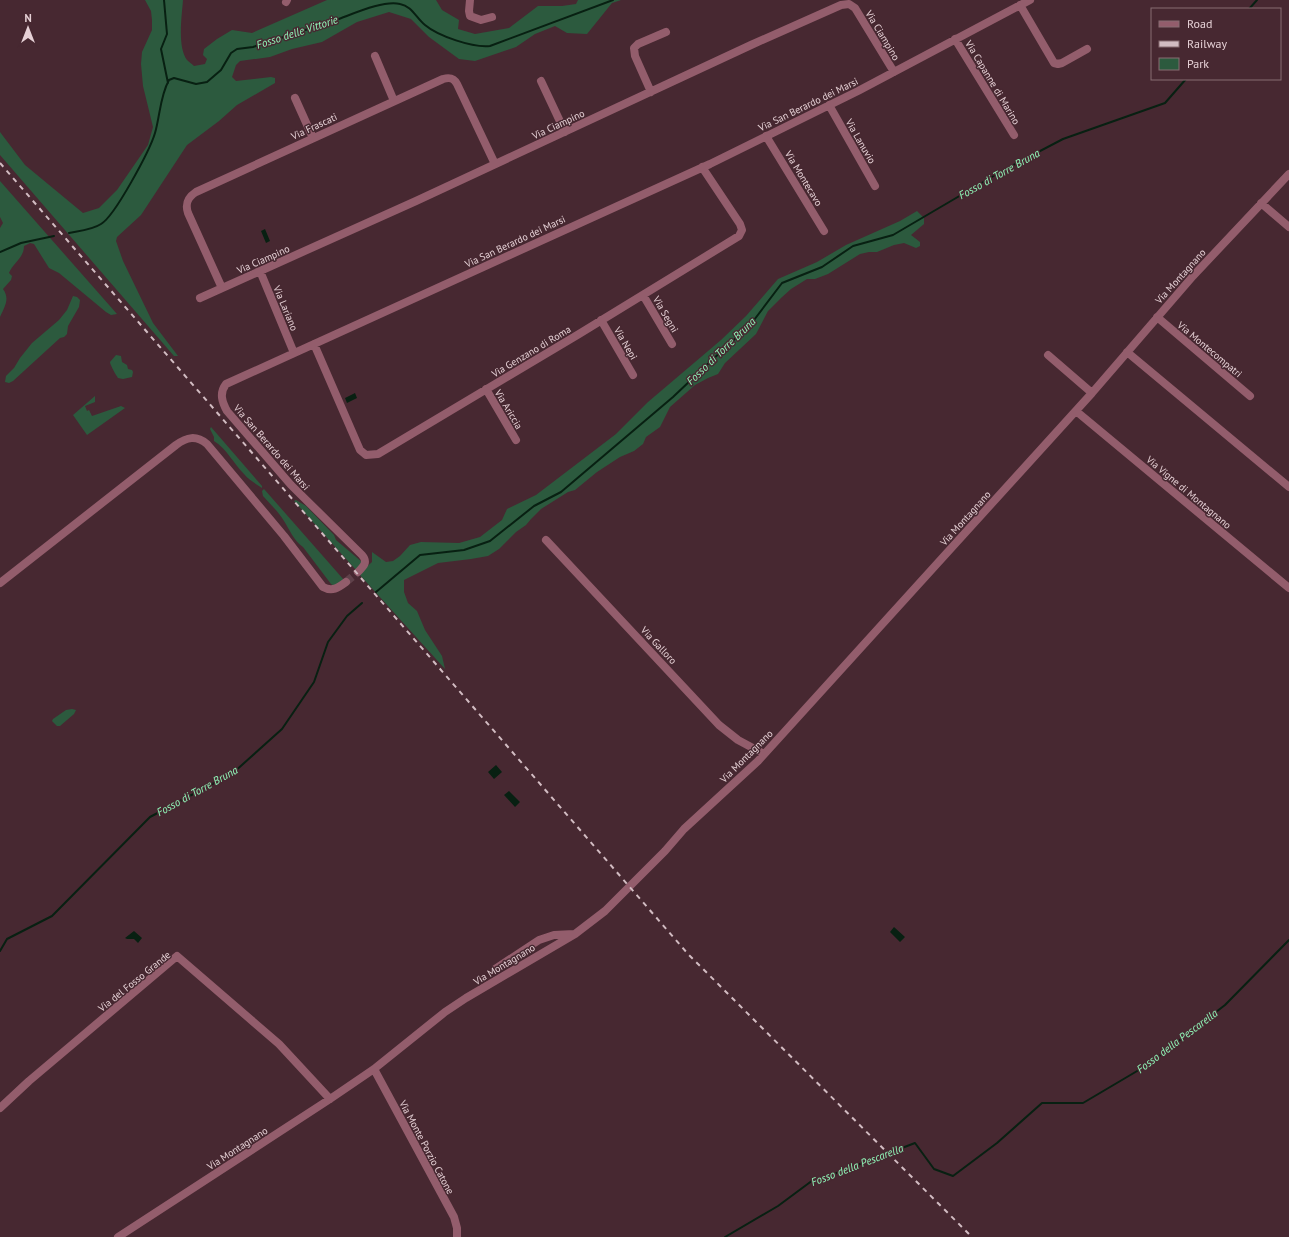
<svg xmlns="http://www.w3.org/2000/svg" width="1289" height="1237" viewBox="0 0 1289 1237" font-family="'PT Sans',sans-serif">
  <style>
    .green { fill: #2c5a3e }
    .water { fill: #082012 }
    .lines { fill: none; stroke-linecap: round; stroke-linejoin: round }
    .stream { stroke: #082012; stroke-width: 2 }
    .minor-tunnel { stroke: #5f414a; stroke-width: 8; stroke-dasharray: 8 4; stroke-linecap: butt }
    .minor { stroke: #935d6c; stroke-width: 8 }
    .rail { stroke: #d2bcc2; stroke-width: 2; stroke-dasharray: 5 5; stroke-linecap: butt }
    .labels { text-anchor: middle; stroke-width: 3; stroke-linejoin: round; paint-order: stroke }
    .street-label { font-size: 10px; fill: #e6d1d6; stroke: #472831 }
    .water-label { font-size: 11px; font-style: italic; fill: #90f7b8; stroke: #472831 }
  </style>
  <rect width="100%" height="100%" fill="#472831"/>
  <path class="green" d="M145 0H183C182 15 177 47 187 60 189 62 192 64 194 66L205 64 207 59 203 55 204 49 217 39 232 30 252 33 327 0H436L442 10 459 20 458 29 475 34 509 28 538 6H562L576 4 578 0H621L612 3 587 34 567 33 555 26 535 34 516 47 475 61 459 59 429 37 411 19 389 12 357 22 322 42 292 49 270 57 240 61 236 65 232 77 236 81 271 77 275 78V83L237 105 219 121 187 145 141 215 117 237 116 241 123 261 153 323 178 356H174L0 155V132L25 165 83 213 99 208 117 190 148 145 153 127 143 86 141 64 142 52 152 30V20L151 11Z
    M0 181 117 314 111 315 106 312 59 273 49 268 34 244 30 243 24 246C24 258 13 263 9 273L12 276 11 280 3 289C10 299 5 306 0 317V228L3 223 0 217Z
    M917 211 924 218V224L911 235 920 242V246L916 248 904 243 894 245 877 252H869L860 254 828 274 815 279H807L791 289 781 298 768 311 756 334 725 363 718 374 708 378 695 385 670 407 660 427 646 437 643 444 634 451 620 457 597 472 575 490 568 492 541 509 531 519 526 525 516 532 499 549 488 556 471 559 438 563 404 580V592L408 603 417 611 425 630 442 656 445 669 359 574 372 562V552L386 562 393 561 400 556 410 545 421 542 459 543 480 537 502 520 507 509 536 495 616 434 648 402 721 340 746 316 778 279 817 262 846 245 900 221Z
    M73 296 77 297 80 300 79 307 68 326 67 334 64 337 60 338 13 381 9 383 5 382 6 376 14 368 20 358 32 343 59 320 67 310Z
    M116 355 121 356 122 362 127 365 128 369 132 370 133 372 132 377 123 379 118 378C116 375 110 365 110 362Z
    M95 396V402L85 406 87 411 89 410 92 416 121 406 125 408 87 435 73 415Z
    M211 427 262 486V488C256 484 249 480 244 474 233 463 227 449 214 441V437L210 429Z
    M264 489 344 580 334 586 331 584 303 547C293 540 290 530 284 521 278 511 270 504 263 496L262 491Z
    M296 500 306 506 334 535 336 540 362 562 356 570 294 501Z
    M72 709 76 710 74 714 60 726H57L52 721 53 719 66 710Z"/>
  <path class="water" d="M265 229 270 241 266 243 261 231Z
    M355 393 357 398 347 403 345 398Z
    M496 765 502 772 494 779 488 772Z
    M509 791 520 802 515 807 504 795Z
    M894 927 905 937 900 942 890 932Z
    M134 931 142 938 138 943 134 939H127L125 938Z"/>
  <g class="lines">
    <path class="stream" d="M164 0 167 34 161 49 168 83
      M1249 9 1257 0
      M69 233C79 231 92 230 101 224 115 216 150 150 155 133 160 116 160 96 169 80L174 78 196 84 207 82 221 70 231 53 237 49 253 47C280 38 308 29 336 20 353 14 383 0 400 4 412 6 416 18 425 25 438 36 473 48 490 46L613 0
      M0 252 21 243 54 236
      M376 592 420 555 464 550 490 541 534 506 561 492 673 397 711 361 751 324 782 283 822 267 853 246 893 235 1002 171 1063 139 1165 103 1186 79
      M0 951 7 939 52 916 150 817 233 773 282 729 314 682 328 642 347 616 362 603
      M725 1237 778 1206 813 1180 834 1174 915 1143 934 1169 953 1176 997 1143 1042 1103H1083L1149 1064 1225 1005 1289 940"/>
    <path class="minor-tunnel" d="M346 582 358 572"/>
    <path class="minor" d="M470 0 469 11 470 16 481 20 492 17
      M286 2 287 0
      M1020 5 1054 63 1058 64 1062 63 1087 49
      M955 39 1014 135
      M375 56 394 101
      M541 81 565 132
      M651 92 635 56 634 48 638 44 666 32
      M295 98 313 138
      M829 105 875 186
      M766 136 824 231
      M1261 203 1289 227
      M260 271 294 353
      M222 288 188 213C185 204 187 198 196 192L443 79C450 77 454 78 457 84L495 164
      M643 295 672 344
      M200 298 416 201 751 45 841 5 849 4 855 8 894 72
      M1157 317 1250 396
      M601 320 633 375
      M314 344 360 450 366 455 378 454 579 334 739 236 742 230 740 224 702 167
      M1127 352 1289 487
      M1048 355 1092 393
      M486 389 516 440
      M1076 411 1289 588
      M546 540 719 725 738 740 764 754
      M358 572C364 566 368 562 362 555L291 485 227 411C222 402 219 393 226 384L710 164 858 91 1030 0
      M0 583 176 445C187 437 196 435 207 444L284 536 323 587C332 592 338 588 346 582
      M495 969 539 940 554 935 574 934
      M374 1069 454 1217 457 1228V1237
      M0 1108 29 1081 177 956 279 1044 330 1099
      M118 1237 330 1099 374 1069 445 1012 466 998 575 934 605 911 665 851 684 829 758 761 1092 393 1193 276 1289 174"/>
    <path class="rail" d="M0 163 688 954 972 1237"/>
  </g>
  <g class="labels">
    <g class="street-label">
      <text transform="translate(883 35) rotate(59)" y="4">Via Ciampino</text>
      <text transform="translate(993 82) rotate(59)" y="4">Via Capanne di Marino</text>
      <text transform="translate(808 104) rotate(-26)" y="4">Via San Berardo dei Marsi</text>
      <text transform="translate(558 124) rotate(-25)" y="4">Via Ciampino</text>
      <text transform="translate(314 126) rotate(-25)" y="4">Via Frascati</text>
      <text transform="translate(861 141) rotate(60)" y="4">Via Lanuvio</text>
      <text transform="translate(804 178) rotate(59)" y="4">Via Montecavo</text>
      <text transform="translate(515 241) rotate(-25)" y="4">Via San Berardo dei Marsi</text>
      <text transform="translate(263 259) rotate(-24)" y="4">Via Ciampino</text>
      <text transform="translate(1180 276) rotate(-48)" y="4">Via Montagnano</text>
      <text transform="translate(286 308) rotate(67)" y="4">Via Lariano</text>
      <text transform="translate(666 314) rotate(60)" y="4">Via Segni</text>
      <text transform="translate(626 343) rotate(60)" y="4">Via Nepi</text>
      <text transform="translate(1210 349) rotate(40)" y="4">Via Montecompatri</text>
      <text transform="translate(531 351) rotate(-31)" y="4">Via Genzano di Roma</text>
      <text transform="translate(509 409) rotate(59)" y="4">Via Ariccia</text>
      <text transform="translate(272 447) rotate(49)" y="4">Via San Berardo dei Marsi</text>
      <text transform="translate(1189 492) rotate(40)" y="4">Via Vigne di Montagnano</text>
      <text transform="translate(965 518) rotate(-48)" y="4">Via Montagnano</text>
      <text transform="translate(659 645) rotate(47)" y="4">Via Galloro</text>
      <text transform="translate(746 756) rotate(-45)" y="4">Via Montagnano</text>
      <text transform="translate(504 964) rotate(-31)" y="4">Via Montagnano</text>
      <text transform="translate(134 981) rotate(-39)" y="4">Via del Fosso Grande</text>
      <text transform="translate(427 1147) rotate(62)" y="4">Via Monte Porzio Catone</text>
      <text transform="translate(237 1148) rotate(-33)" y="4">Via Montagnano</text>
    </g>
    <g class="water-label">
      <text transform="translate(297 32) rotate(-18)" y="4">Fosso delle Vittorie</text>
      <text transform="translate(999 174) rotate(-29)" y="4">Fosso di Torre Bruna</text>
      <text transform="translate(721 351) rotate(-44)" y="4">Fosso di Torre Bruna</text>
      <text transform="translate(197 791) rotate(-29)" y="4">Fosso di Torre Bruna</text>
      <text transform="translate(1177 1041) rotate(-37)" y="4">Fosso della Pescarella</text>
      <text transform="translate(857 1165) rotate(-21)" y="4">Fosso della Pescarella</text>
    </g>
  </g>
  <rect x="1151" y="8" width="130" height="72" fill="#472831" stroke="#876c73"/>
  <rect x="1159" y="21" width="20" height="6" fill="#935d6c" stroke="#876c73"/>
  <text x="1187" y="28" font-size="12" fill="#e6d1d6">Road</text>
  <rect x="1159" y="41" width="20" height="6" fill="#d2bcc2" stroke="#876c73"/>
  <text x="1187" y="48" font-size="12" fill="#e6d1d6">Railway</text>
  <rect x="1159" y="58" width="20" height="12" fill="#2c5a3e" stroke="#876c73"/>
  <text x="1187" y="68" font-size="12" fill="#e6d1d6">Park</text>
  <g transform="translate(28 28)" stroke="#472831" stroke-width="3" paint-order="stroke">
  <path d="M0-3L7 15L0 10L-7 15Z" fill="#e6d1d6"/>
  <text y="-6" font-size="11" font-weight="bold" text-anchor="middle" fill="#e6d1d6">N</text>
  </g>
</svg>
